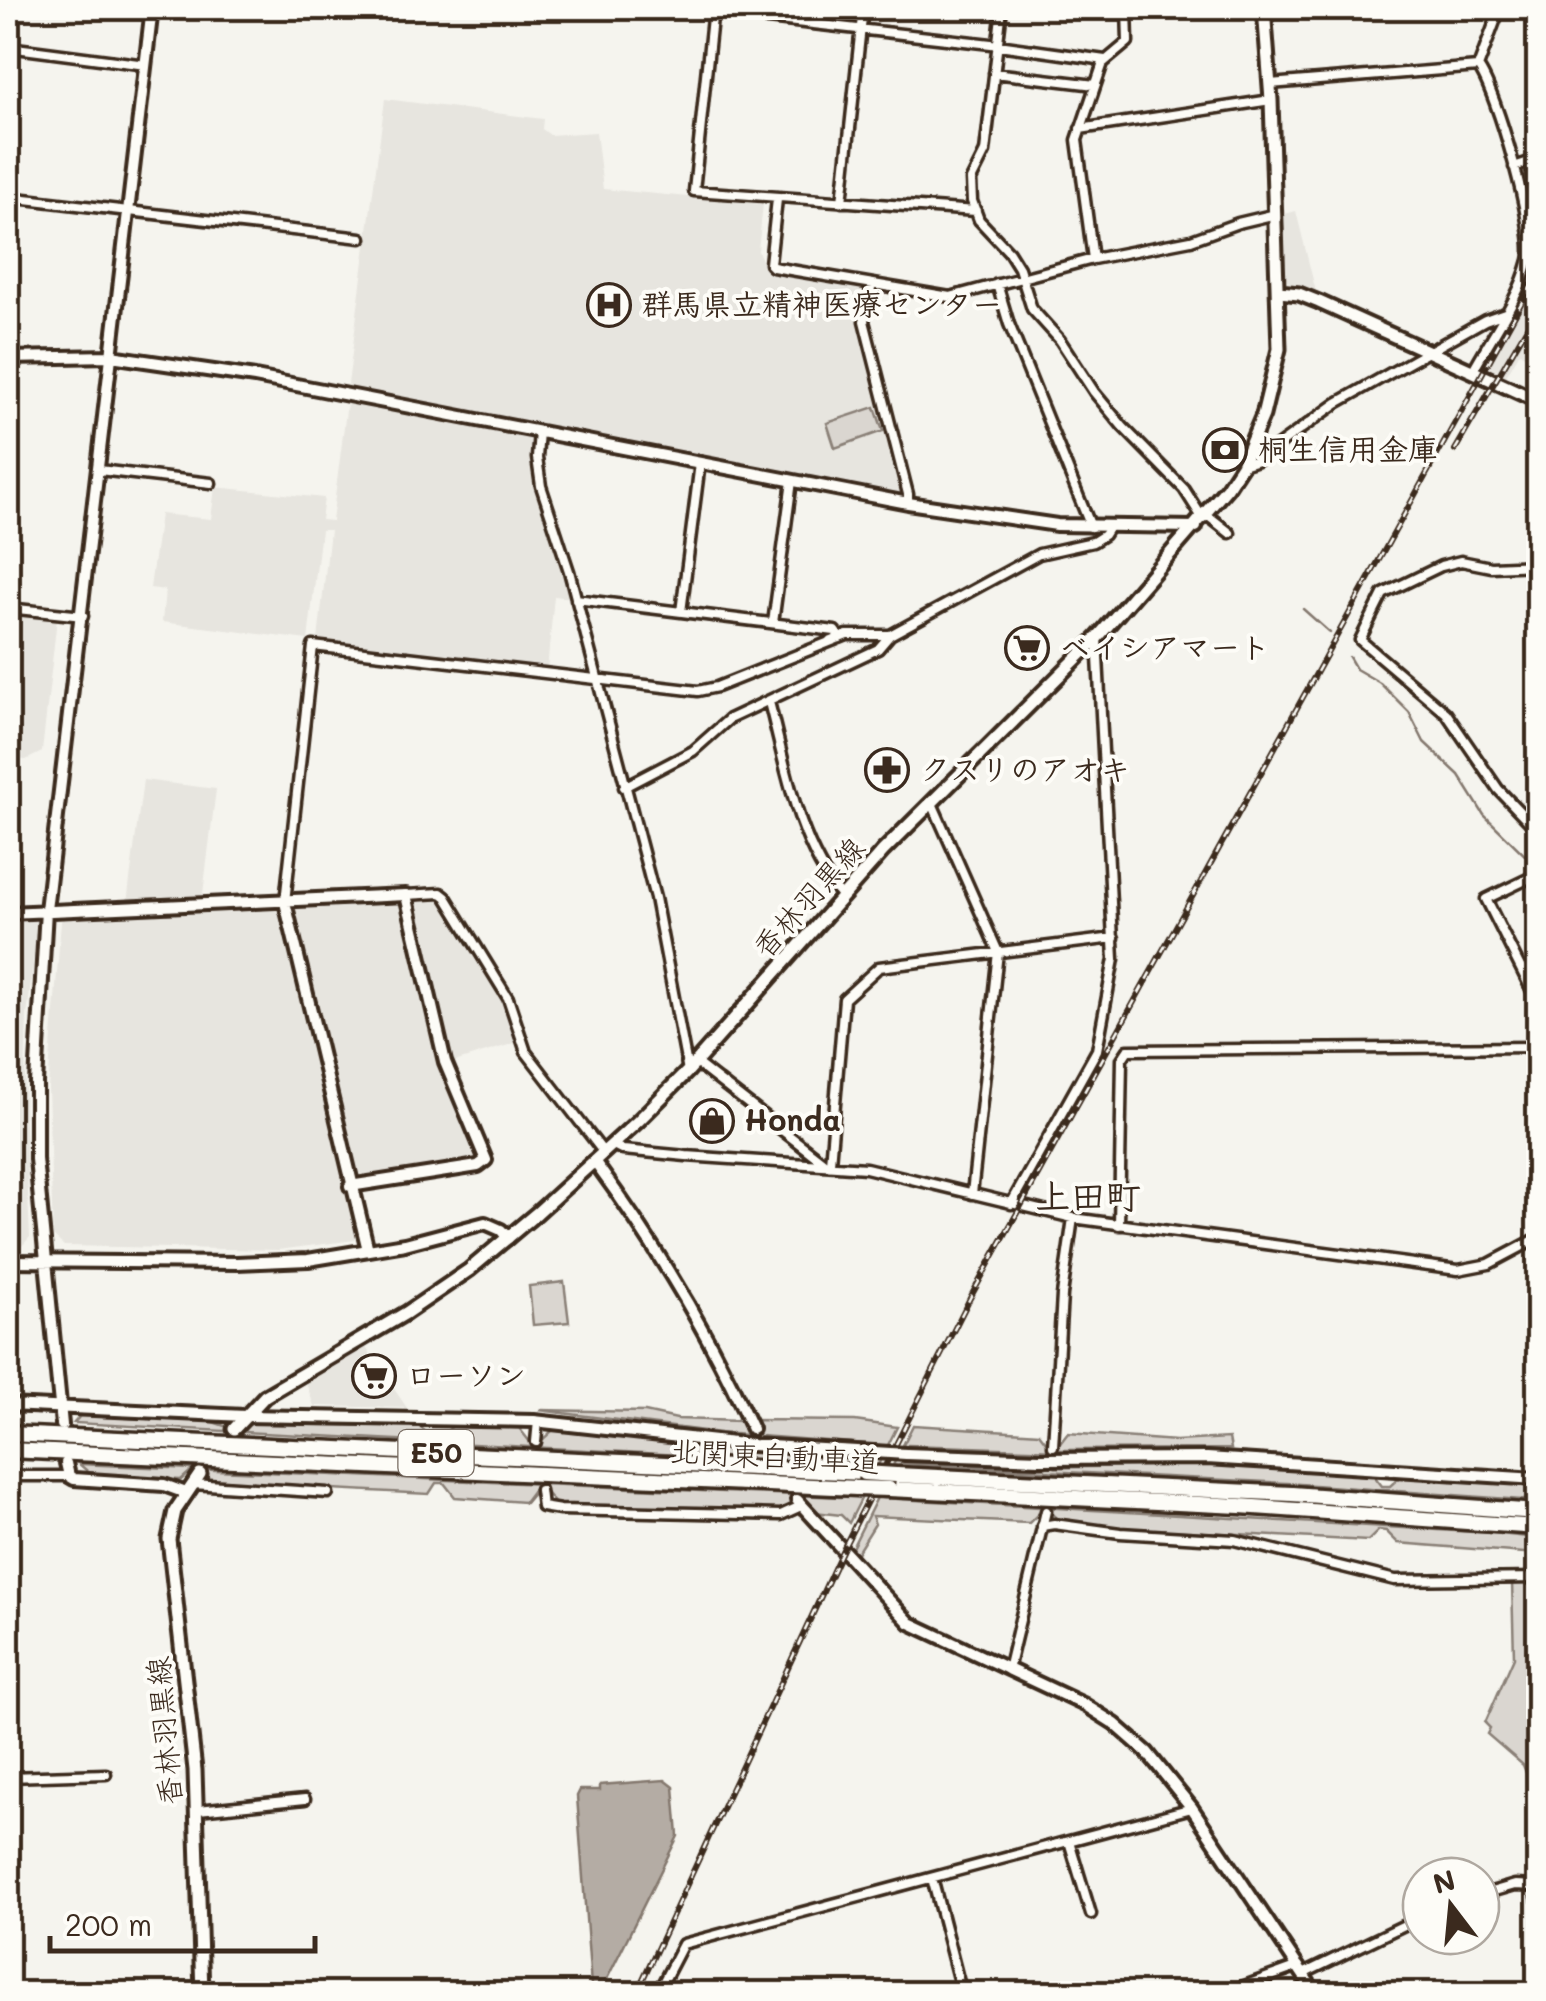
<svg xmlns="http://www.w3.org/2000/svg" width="1546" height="2001" viewBox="0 0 1546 2001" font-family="Mali,'Klee One',sans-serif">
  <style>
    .built { fill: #e7e5df }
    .green { fill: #dad6d0; stroke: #8a8077; stroke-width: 2.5 }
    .water { fill: #b4aca4; stroke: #84786e; stroke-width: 2.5 }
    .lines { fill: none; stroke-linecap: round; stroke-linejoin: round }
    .stream { stroke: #84786e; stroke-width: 2.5 }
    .minor-tunnel { stroke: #d0ccc4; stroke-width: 8; stroke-dasharray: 8 4; stroke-linecap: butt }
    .tertiary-tunnel { stroke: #d0ccc4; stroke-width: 10; stroke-dasharray: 10 5; stroke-linecap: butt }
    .minor-casing { stroke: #3b2a1e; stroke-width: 15 }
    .tertiary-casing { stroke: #3b2a1e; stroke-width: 18 }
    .secondary-casing { stroke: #3b2a1e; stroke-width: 19 }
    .motorway-casing { stroke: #3b2a1e; stroke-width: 21 }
    .minor { stroke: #fdfcf7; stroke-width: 8 }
    .tertiary { stroke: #fdfcf7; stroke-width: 10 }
    .secondary { stroke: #fdfcf7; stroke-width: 11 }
    .motorway { stroke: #fdfcf7; stroke-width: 14 }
    .rail-casing { stroke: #3b2a1e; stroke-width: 6 }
    .rail { stroke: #fdfcf7; stroke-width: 2.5; stroke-dasharray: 8; stroke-linecap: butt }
    .tertiary-bridge-casing { stroke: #3b2a1e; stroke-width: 18; stroke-linecap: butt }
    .motorway-bridge-casing { stroke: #3b2a1e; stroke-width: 21; stroke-linecap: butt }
    .tertiary-bridge { stroke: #fdfcf7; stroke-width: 10 }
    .motorway-bridge { stroke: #fdfcf7; stroke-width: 14 }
    .labels { text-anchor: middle; stroke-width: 8; stroke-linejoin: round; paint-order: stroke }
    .shield { fill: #fdfcf7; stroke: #75695f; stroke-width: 2.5 }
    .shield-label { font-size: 28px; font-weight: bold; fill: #3b2a1e }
    .poi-label { font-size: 30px; font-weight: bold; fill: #3b2a1e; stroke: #fdfcf7; text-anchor: start }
    .street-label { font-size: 30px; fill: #3b2a1e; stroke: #fdfcf7 }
    .quarter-label { font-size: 35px; font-weight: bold; fill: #3b2a1e; stroke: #fdfcf7 }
  </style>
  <rect width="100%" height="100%" fill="#f5f4ee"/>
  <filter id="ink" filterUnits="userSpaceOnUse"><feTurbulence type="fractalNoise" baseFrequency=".01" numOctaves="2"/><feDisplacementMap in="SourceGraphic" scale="20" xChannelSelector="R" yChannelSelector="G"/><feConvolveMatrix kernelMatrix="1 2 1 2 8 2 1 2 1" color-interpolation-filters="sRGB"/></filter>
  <g filter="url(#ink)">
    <path class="built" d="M385 99 543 119 542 129 550 135 596 132 603 189 763 204 758 251 768 273 861 287 858 319 904 493 901 497 351 389 348 384Z
      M1296 211 1316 292V294L1288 282 1283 273 1281 215Z
      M1538 251V343L1524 355 1520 352 1505 378 1482 367 1514 309Z
      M353 400 536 434 538 487 573 598 554 596 547 670 318 640 330 530H321L308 640 162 622 165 590 150 588 160 514 211 519 215 487 324 498 321 520 332 521 347 403Z
      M8 612 57 618 42 752 26 760 8 758Z
      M143 780 216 789 202 902 127 903Z
      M440 898 496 986 518 1042 448 1064 412 899Z
      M397 903 403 907 409 930 439 1065 449 1095 479 1153 476 1159 361 1178 355 1174 292 910 297 906Z
      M216 909H276L282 913 357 1235 355 1240 278 1250 64 1246 53 1236 48 1088 61 921 66 917Z
      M33 919 38 923 27 1016 24 1106 30 1237 21 1247 8 1248V920Z
      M363 1343 407 1408 314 1406 304 1377Z"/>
    <path class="green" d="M875 407 883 431 835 448 827 423Z
      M564 1282 569 1322 533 1325 529 1286Z
      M539 1410 645 1412 677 1419 740 1421 746 1431 757 1428 752 1420 855 1421 897 1427 849 1523 841 1515 814 1512 802 1499 791 1502 792 1505 781 1510 556 1505 544 1490H533L524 1502 455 1497 444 1483H436L429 1494 212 1483 205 1475 191 1471 181 1480 93 1476 79 1464 841 1497 855 1496 870 1465 74 1423 80 1416 210 1421 239 1431 254 1422 418 1426 437 1440 453 1426 519 1428 530 1442H540L553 1430 751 1452 874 1457 880 1445 720 1433Z
      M913 1425 1039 1433 1049 1446H1058L1068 1433 1176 1441 1229 1438 1231 1449 1059 1450 908 1445 901 1458 906 1463 1023 1468 1214 1465 1372 1473 1382 1486H1390L1401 1476 1538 1485V1501L1286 1483 903 1464 897 1466 883 1498 1491 1533 1538 1538V1554L1398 1543 1386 1531 1379 1530 1368 1541 1092 1526 1058 1519 1051 1512 1041 1511 1029 1523 872 1516 875 1524 855 1556 851 1550Z
      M1512 1582H1538V1802L1523 1765 1487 1734 1490 1728 1485 1723 1514 1657Z"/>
    <path class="water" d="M665 1780 674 1787 678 1836 602 1989 597 1991 591 1986 577 1796 580 1790H600V1785Z"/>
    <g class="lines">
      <path class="stream" d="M1303 609 1330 633
        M1349 657 1356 669 1380 683 1409 712 1424 742 1459 775 1484 815 1537 867
        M525 1503 535 1491
        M613 1994 615 1990"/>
      <path class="minor-tunnel" d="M536 1442 540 1490
        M1049 1482 1053 1446"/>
      <path class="tertiary-tunnel" d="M752 1429 797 1500"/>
      <g class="minor-casing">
        <path id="minor" d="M670 8 991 44 1105 60
          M713 8 694 191 976 211
          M1002 8 985 152 971 180 972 201 979 220 1009 252 1019 268 1032 309 1060 340 1094 392 1123 427 1184 489 1203 519
          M8 44 12 8
          M8 47 146 65
          M994 73 1095 85
          M1270 84 1478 67
          M1080 129 1271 100
          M1514 167 1538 159
          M8 197 361 238
          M777 199 770 264 773 267 950 297 1093 259 1191 240 1238 223 1276 214
          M842 202 863 8
          M1093 259 1077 140 1103 63 1128 42 1127 8
          M872 284 864 321 908 494V503
          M997 284 1009 324 1091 527
          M1473 370C1492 335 1519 299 1529 260 1537 233 1496 89 1478 67L1500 8
          M539 431 537 458 541 486 569 571 655 898 688 1071
          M1242 465 1258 460 1337 403 1485 320 1505 313
          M99 470 211 483
          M1207 515 1230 533
          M1538 565 1491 567 1461 561 1441 566 1383 594 1360 640 1446 713 1498 789 1538 831
          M576 599 835 631 840 638
          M8 608 83 616
          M681 612 700 463
          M773 623 792 481
          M769 702C786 767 797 843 842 897
          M624 787 693 751 729 719 878 649 890 635 1039 554 1093 542 1104 535 1109 527
          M932 803 998 952 972 1194
          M1538 874 1486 899 1538 1003
          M406 895 441 893 446 897 508 998 526 1052 604 1153
          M285 902 313 646 698 691 717 687 847 635H890
          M1522 971 1538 963
          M696 1063 823 1162
          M613 1145 623 1150 686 1156 866 1168 1073 1218 1458 1270 1489 1264 1538 1238
          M830 1163 844 999 879 967 1114 938
          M1011 1204 1097 1050 1114 959 1097 638
          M1119 1225 1122 1059 1128 1050 1538 1047
          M536 1442 538 1421
          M1053 1446 1062 1295 1073 1218
          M8 1476H69
          M193 1484 328 1493
          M540 1490 542 1507 560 1510 781 1515 801 1506
          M1042 1526 1054 1524 1120 1533 1234 1540 1395 1580 1538 1578
          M1008 1670 1046 1511
          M8 1777 106 1774
          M198 1810 305 1799
          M1069 1841 1091 1914
          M932 1878 962 1994
          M1535 1886 1538 1901
          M1481 1895 1515 1885 1538 1886
          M1305 1973 1421 1917
          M657 1994 683 1944 1192 1808
          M1222 1994 1299 1966"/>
      </g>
      <g class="tertiary-casing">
        <path id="tertiary" d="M8 358 111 356 255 377 908 503 1057 525 1196 527
          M285 902 368 1250
          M8 913 406 895 445 1062 486 1160 478 1166 350 1186
          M594 1161C655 1244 710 1335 752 1429
          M8 1261 237 1263 308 1260 405 1244 485 1223 501 1230 508 1238
          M8 1405 245 1416 534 1421 752 1445 874 1452
          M62 1425 36 1159V1083L46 910 152 8
          M906 1454 1040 1459 1207 1458 1538 1479
          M66 1463 69 1476 74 1479 164 1485 186 1493
          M797 1500 910 1623 1085 1705 1115 1724 1147 1752 1192 1808 1316 1994"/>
      </g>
      <g class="secondary-casing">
        <path id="secondary" d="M1279 292 1299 294 1319 302 1538 401
          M234 1429 265 1396 406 1313 469 1270 537 1213 638 1121 688 1071 883 851 1097 638 1227 488 1242 465 1263 415 1279 349 1271 100 1264 8
          M200 1474 175 1511 169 1539 195 1770 202 1994"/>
      </g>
      <g class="motorway-casing">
        <path id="motorway" d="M8 1434 864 1473
          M8 1450 857 1488
          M896 1475 1292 1494 1538 1512
          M889 1489 1240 1506 1538 1527"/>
      </g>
      <use href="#minor" class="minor"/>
      <use href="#tertiary" class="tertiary"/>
      <use href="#secondary" class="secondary"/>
      <use href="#motorway" class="motorway"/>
      <g class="rail-casing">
        <path id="rail" d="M1455 450 1538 308
          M636 1994 843 1549 970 1298 1538 273"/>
      </g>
      <use href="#rail" class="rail"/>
      <g class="tertiary-bridge-casing">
        <path id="tertiary-bridge" d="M874 1452 906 1454"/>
      </g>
      <g class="motorway-bridge-casing">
        <path id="motorway-bridge" d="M864 1473 896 1475
          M857 1488 889 1489"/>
      </g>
      <use href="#tertiary-bridge" class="tertiary-bridge"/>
      <use href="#motorway-bridge" class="motorway-bridge"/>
    </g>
  </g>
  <defs>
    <g id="hospital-ring" transform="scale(2.25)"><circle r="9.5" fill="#fdfcf7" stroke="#3b2a1e" stroke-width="1.5"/><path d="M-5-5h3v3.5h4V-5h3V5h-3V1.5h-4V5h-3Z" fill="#3b2a1e"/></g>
    <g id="bank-ring" transform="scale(2.25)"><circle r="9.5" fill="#fdfcf7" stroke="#3b2a1e" stroke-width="1.5"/><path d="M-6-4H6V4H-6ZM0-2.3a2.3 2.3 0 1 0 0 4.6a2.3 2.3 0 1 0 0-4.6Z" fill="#3b2a1e"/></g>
    <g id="supermarket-ring" transform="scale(2.25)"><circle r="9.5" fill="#fdfcf7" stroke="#3b2a1e" stroke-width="1.5"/><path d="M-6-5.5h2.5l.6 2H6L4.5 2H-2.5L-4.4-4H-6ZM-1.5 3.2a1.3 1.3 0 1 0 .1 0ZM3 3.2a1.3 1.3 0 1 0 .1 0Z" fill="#3b2a1e"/></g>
    <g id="pharmacy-ring" transform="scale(2.25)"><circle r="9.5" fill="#fdfcf7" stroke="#3b2a1e" stroke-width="1.5"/><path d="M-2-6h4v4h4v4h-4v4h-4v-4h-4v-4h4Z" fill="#3b2a1e"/></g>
    <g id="shop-ring" transform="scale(2.25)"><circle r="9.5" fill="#fdfcf7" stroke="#3b2a1e" stroke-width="1.5"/><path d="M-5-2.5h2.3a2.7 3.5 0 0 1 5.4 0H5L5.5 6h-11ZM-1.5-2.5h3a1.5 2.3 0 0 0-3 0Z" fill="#3b2a1e"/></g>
  </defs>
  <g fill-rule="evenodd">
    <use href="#hospital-ring" x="609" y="305"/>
    <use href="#bank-ring" x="1225" y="450"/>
    <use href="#supermarket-ring" x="1027" y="648"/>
    <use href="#pharmacy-ring" x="887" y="770"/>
    <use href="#shop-ring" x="712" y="1121"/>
    <use href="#supermarket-ring" x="374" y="1376"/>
  </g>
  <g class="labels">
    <rect class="shield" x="398.5" y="1430" width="75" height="46" rx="8"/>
    <g class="shield-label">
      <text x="436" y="1463">E50</text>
    </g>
    <g class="poi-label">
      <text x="642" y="315">群馬県立精神医療センター</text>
      <text x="1258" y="460">桐生信用金庫</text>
      <text x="1060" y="658">ベイシアマート</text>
      <text x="920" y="780">クスリのアオキ</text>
      <text x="744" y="1131">Honda</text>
      <text x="406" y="1386">ローソン</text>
    </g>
    <g class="street-label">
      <text transform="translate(809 898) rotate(-48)" y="10">香林羽黒線</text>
      <text transform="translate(775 1457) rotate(3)" y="10">北関東自動車道</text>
      <text transform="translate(165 1731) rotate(-95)" y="10">香林羽黒線</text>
    </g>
    <g class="quarter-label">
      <text x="1088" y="1209">上田町</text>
    </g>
  </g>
  <rect width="1546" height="2001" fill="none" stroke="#fdfcf7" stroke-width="40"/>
  <rect x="20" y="20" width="1506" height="1961" fill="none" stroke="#3b2a1e" stroke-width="4" filter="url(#ink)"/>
  <g transform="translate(1451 1906) rotate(344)"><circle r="48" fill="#fdfcf7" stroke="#afa8a0" stroke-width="2.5"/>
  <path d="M0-8L18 38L0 25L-18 38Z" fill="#3b2a1e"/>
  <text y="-15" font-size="28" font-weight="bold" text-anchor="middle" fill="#3b2a1e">N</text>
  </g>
  <path d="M50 1936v15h265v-15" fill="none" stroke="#3b2a1e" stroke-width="5"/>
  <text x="65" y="1936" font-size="30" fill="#3b2a1e" stroke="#fdfcf7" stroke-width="8" paint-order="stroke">200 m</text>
</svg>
